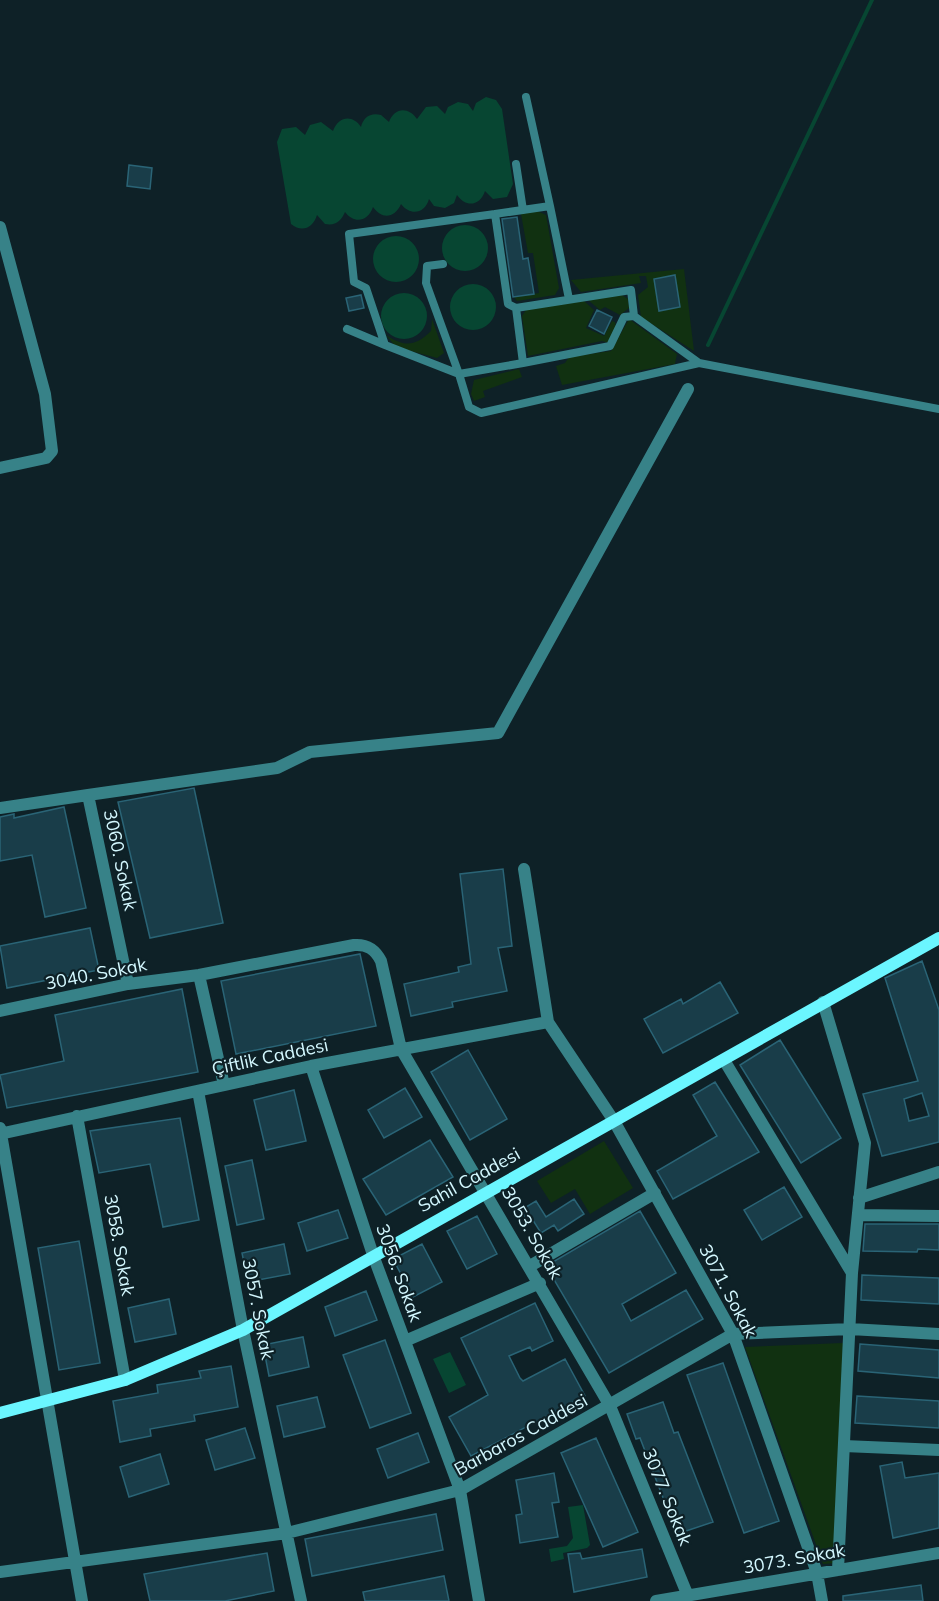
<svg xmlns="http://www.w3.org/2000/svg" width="939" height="1601" viewBox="0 0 939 1601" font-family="Mulish,sans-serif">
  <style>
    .green { fill: #113111 }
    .water { fill: #074632 }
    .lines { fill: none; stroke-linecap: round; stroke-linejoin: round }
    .stream { stroke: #074632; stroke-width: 4 }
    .building { fill: #193d49; stroke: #2a6476; stroke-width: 1.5; fill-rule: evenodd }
    .lane { stroke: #378288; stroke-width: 8 }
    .street { stroke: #378288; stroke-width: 12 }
    .secondary { stroke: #6bf6ff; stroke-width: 12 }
    .labels { text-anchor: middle; stroke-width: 4.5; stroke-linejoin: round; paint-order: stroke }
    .street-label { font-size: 18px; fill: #d4f8ff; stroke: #0e2127 }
  </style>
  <rect width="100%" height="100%" fill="#0e2127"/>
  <path class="green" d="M537 211 546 215 559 288 555 295 517 301 514 297 539 293 533 253H528L521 214Z
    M684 269 694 351 641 317 638 295 648 287 646 276H639L641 283 581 292 571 280Z
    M622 295 628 299 629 308 620 315 605 307 600 310 588 300Z
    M583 300 594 310 586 328 604 336 612 321 615 322 616 328 609 343 602 341 528 356 522 316 526 310Z
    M432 319 444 353 437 358 396 347 386 335C404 347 415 347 431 331Z
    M629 319 677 354 675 364 562 385 556 366 565 363 569 357 611 351Z
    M519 369 522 377 483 391 485 397 474 401 471 394 474 380Z
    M604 1141 633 1188 590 1214 575 1189 551 1203 537 1181Z
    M843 1343 837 1563 823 1564 745 1347Z"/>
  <path class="water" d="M486 97 496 100 502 109 513 184 507 197 493 199 485 191C480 206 466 208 457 195L454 203 445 208 434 206 429 199C425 214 410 216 401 204 395 218 382 220 373 207 368 222 354 224 345 212 341 221 336 226 325 224L317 215C313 228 302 233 291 224L277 142 282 129 296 127 305 135 310 125 321 122 333 131C338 116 353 114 361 127 363 118 370 112 381 115L389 122C394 108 408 106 417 119L426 107 437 106 445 114 448 107 458 102 468 104 473 111 476 103Z
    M442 248a23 23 0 1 1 46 0a23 23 0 1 1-46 0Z
    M373 259a23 23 0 1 1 46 0a23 23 0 1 1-46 0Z
    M450 307a23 23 0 1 1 46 0a23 23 0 1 1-46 0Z
    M381 316a23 23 0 1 1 46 0a23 23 0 1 1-46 0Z
    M450 1352 466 1385 449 1393 433 1359Z
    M583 1505 590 1545 587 1548 563 1553 564 1559 551 1562 549 1549 567 1546 573 1538 568 1507Z"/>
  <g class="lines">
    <path class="stream" d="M708 345 872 0"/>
  </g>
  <path class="building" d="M129 165 152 168 150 189 127 186Z
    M517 217 523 259 528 258 534 294 513 297 502 219Z
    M675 275 680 307 659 311 654 279Z
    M361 295 364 308 349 311 346 298Z
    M597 310 612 317 604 334 589 326Z
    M194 788 223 923 150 938 118 802Z
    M64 807 86 908 45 917 32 855 0 861V817L14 814V818Z
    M503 869 512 946 498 948 507 991 452 1002 453 1007 411 1016 404 984 459 972 458 967 471 964 460 874Z
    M90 928 99 970 7 988 0 946Z
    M360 954 376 1026 236 1054 221 981Z
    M922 961 939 1010V1142L882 1156 863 1094 918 1081 885 978ZM922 1093 929 1116 909 1121 904 1099Z
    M720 982 738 1013 663 1053 644 1019 681 999 683 1004Z
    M182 989 198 1072 7 1108 0 1075 64 1061 55 1015Z
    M780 1040 841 1138 801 1163 740 1065Z
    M468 1050 507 1119 470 1140 431 1072Z
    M715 1082 759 1152 673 1199 657 1171 717 1136 693 1095Z
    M405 1088 422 1117 384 1138 368 1110Z
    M294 1090 306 1141 266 1150 254 1100Z
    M180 1118 199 1220 163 1227 150 1164 99 1173 90 1131Z
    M430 1140 453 1177 386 1215 363 1179Z
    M252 1160 264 1219 237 1225 225 1166Z
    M784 1187 802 1217 762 1240 744 1210Z
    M574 1199 584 1214 558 1231 554 1225 541 1233 531 1217 527 1220 521 1210 536 1201 546 1217Z
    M338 1210 348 1238 307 1251 298 1223Z
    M640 1211 676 1273 622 1304 631 1321 686 1290 703 1319 609 1373 546 1266Z
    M477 1216 497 1254 467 1269 447 1231Z
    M865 1224H939V1250L918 1249 917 1252 863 1251Z
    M79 1241 100 1363 59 1370 38 1248Z
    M284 1244 290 1274 248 1282 242 1253Z
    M422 1244 442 1282 413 1297 393 1259Z
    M862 1275 939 1278V1304L861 1300Z
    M366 1291 377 1320 335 1336 325 1307Z
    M169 1299 176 1334 135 1342 128 1308Z
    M535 1303 553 1341 532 1351 530 1347 509 1356 520 1378 523 1381 565 1359 585 1396 471 1456 449 1417 488 1395 461 1338Z
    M303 1337 309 1367 269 1376 263 1345Z
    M385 1340 411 1413 370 1428 343 1355Z
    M860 1344 939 1350V1378L858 1371Z
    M723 1363 779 1521 744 1533 687 1375Z
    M231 1366 238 1407 194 1415 195 1421 150 1429 151 1436 120 1442 113 1401 158 1393 157 1385 201 1378 199 1371Z
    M857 1396 939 1401V1428L855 1423Z
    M317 1397 325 1427 284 1437 277 1406Z
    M663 1402 674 1433 678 1432 713 1522 677 1534 640 1438 636 1439 627 1414Z
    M245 1428 255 1458 215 1470 206 1440Z
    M418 1433 429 1462 388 1478 377 1449Z
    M596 1438 638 1532 603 1547 561 1453Z
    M160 1454 169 1484 129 1497 120 1467Z
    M902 1462 905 1478 939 1473V1528L893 1538 880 1466Z
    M554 1473 559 1502 552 1503 558 1537 520 1543 516 1515 522 1514 516 1480Z
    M436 1514 443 1550 312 1576 305 1539Z
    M642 1549 647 1577 574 1592 568 1554 580 1553 582 1559Z
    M267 1553 274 1591 225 1601H150L144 1574Z
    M444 1576 449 1601H365L363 1592Z
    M921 1585 923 1601H843V1596Z"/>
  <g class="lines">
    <path class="lane" d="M526 97 550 206
      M516 164 523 210
      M495 214 550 206 569 299
      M443 264 427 266 426 283 459 374 523 363
      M516 308 508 304 495 214 349 234 354 282 366 288 385 345 459 374 469 407 481 413 699 363
      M634 316 624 317 610 346 523 363 516 308 631 290 634 316 699 363 939 409
      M347 329 385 345"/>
    <path class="street" d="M0 227 45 394 52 451 46 458 0 468
      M88 795 277 768 310 752 498 733 688 389
      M0 808 88 795 128 984
      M524 869 548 1022 614 1121 733 1334 817 1573 822 1601
      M199 975 224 1085
      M823 1002 865 1143 852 1273 838 1570
      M0 1011 128 984 199 975 354 945C367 944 375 949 381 961L401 1049 610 1406 690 1601
      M724 1060 852 1273
      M311 1066 373 1255 460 1490 479 1601
      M198 1091 243 1330 301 1601
      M77 1116 125 1380
      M0 1128 82 1601
      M0 1134 311 1066 548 1022
      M859 1198 939 1172
      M858 1215 939 1216
      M530 1266 655 1193
      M405 1341 540 1283
      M844 1446 939 1450
      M0 1572 287 1533 460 1490 733 1334 850 1329 939 1334
      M656 1601 939 1553"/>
    <path class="secondary" d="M0 1413 125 1380 243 1330 939 938"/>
  </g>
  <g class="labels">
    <g class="street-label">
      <text transform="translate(120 860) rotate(78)" y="6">3060. Sokak</text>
      <text transform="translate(96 974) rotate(-11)" y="6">3040. Sokak</text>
      <text transform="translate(270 1057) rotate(-12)" y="6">Çiftlik Caddesi</text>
      <text transform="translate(469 1180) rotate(-29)" y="6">Sahil Caddesi</text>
      <text transform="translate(532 1233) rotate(60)" y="6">3053. Sokak</text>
      <text transform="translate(119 1245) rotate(80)" y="6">3058. Sokak</text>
      <text transform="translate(399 1273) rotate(70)" y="6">3056. Sokak</text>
      <text transform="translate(728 1291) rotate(62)" y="6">3071. Sokak</text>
      <text transform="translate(258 1309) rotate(79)" y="6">3057. Sokak</text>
      <text transform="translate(521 1435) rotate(-29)" y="6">Barbaros Caddesi</text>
      <text transform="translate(667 1497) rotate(68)" y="6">3077. Sokak</text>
      <text transform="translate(794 1559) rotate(-10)" y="6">3073. Sokak</text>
    </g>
  </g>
</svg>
